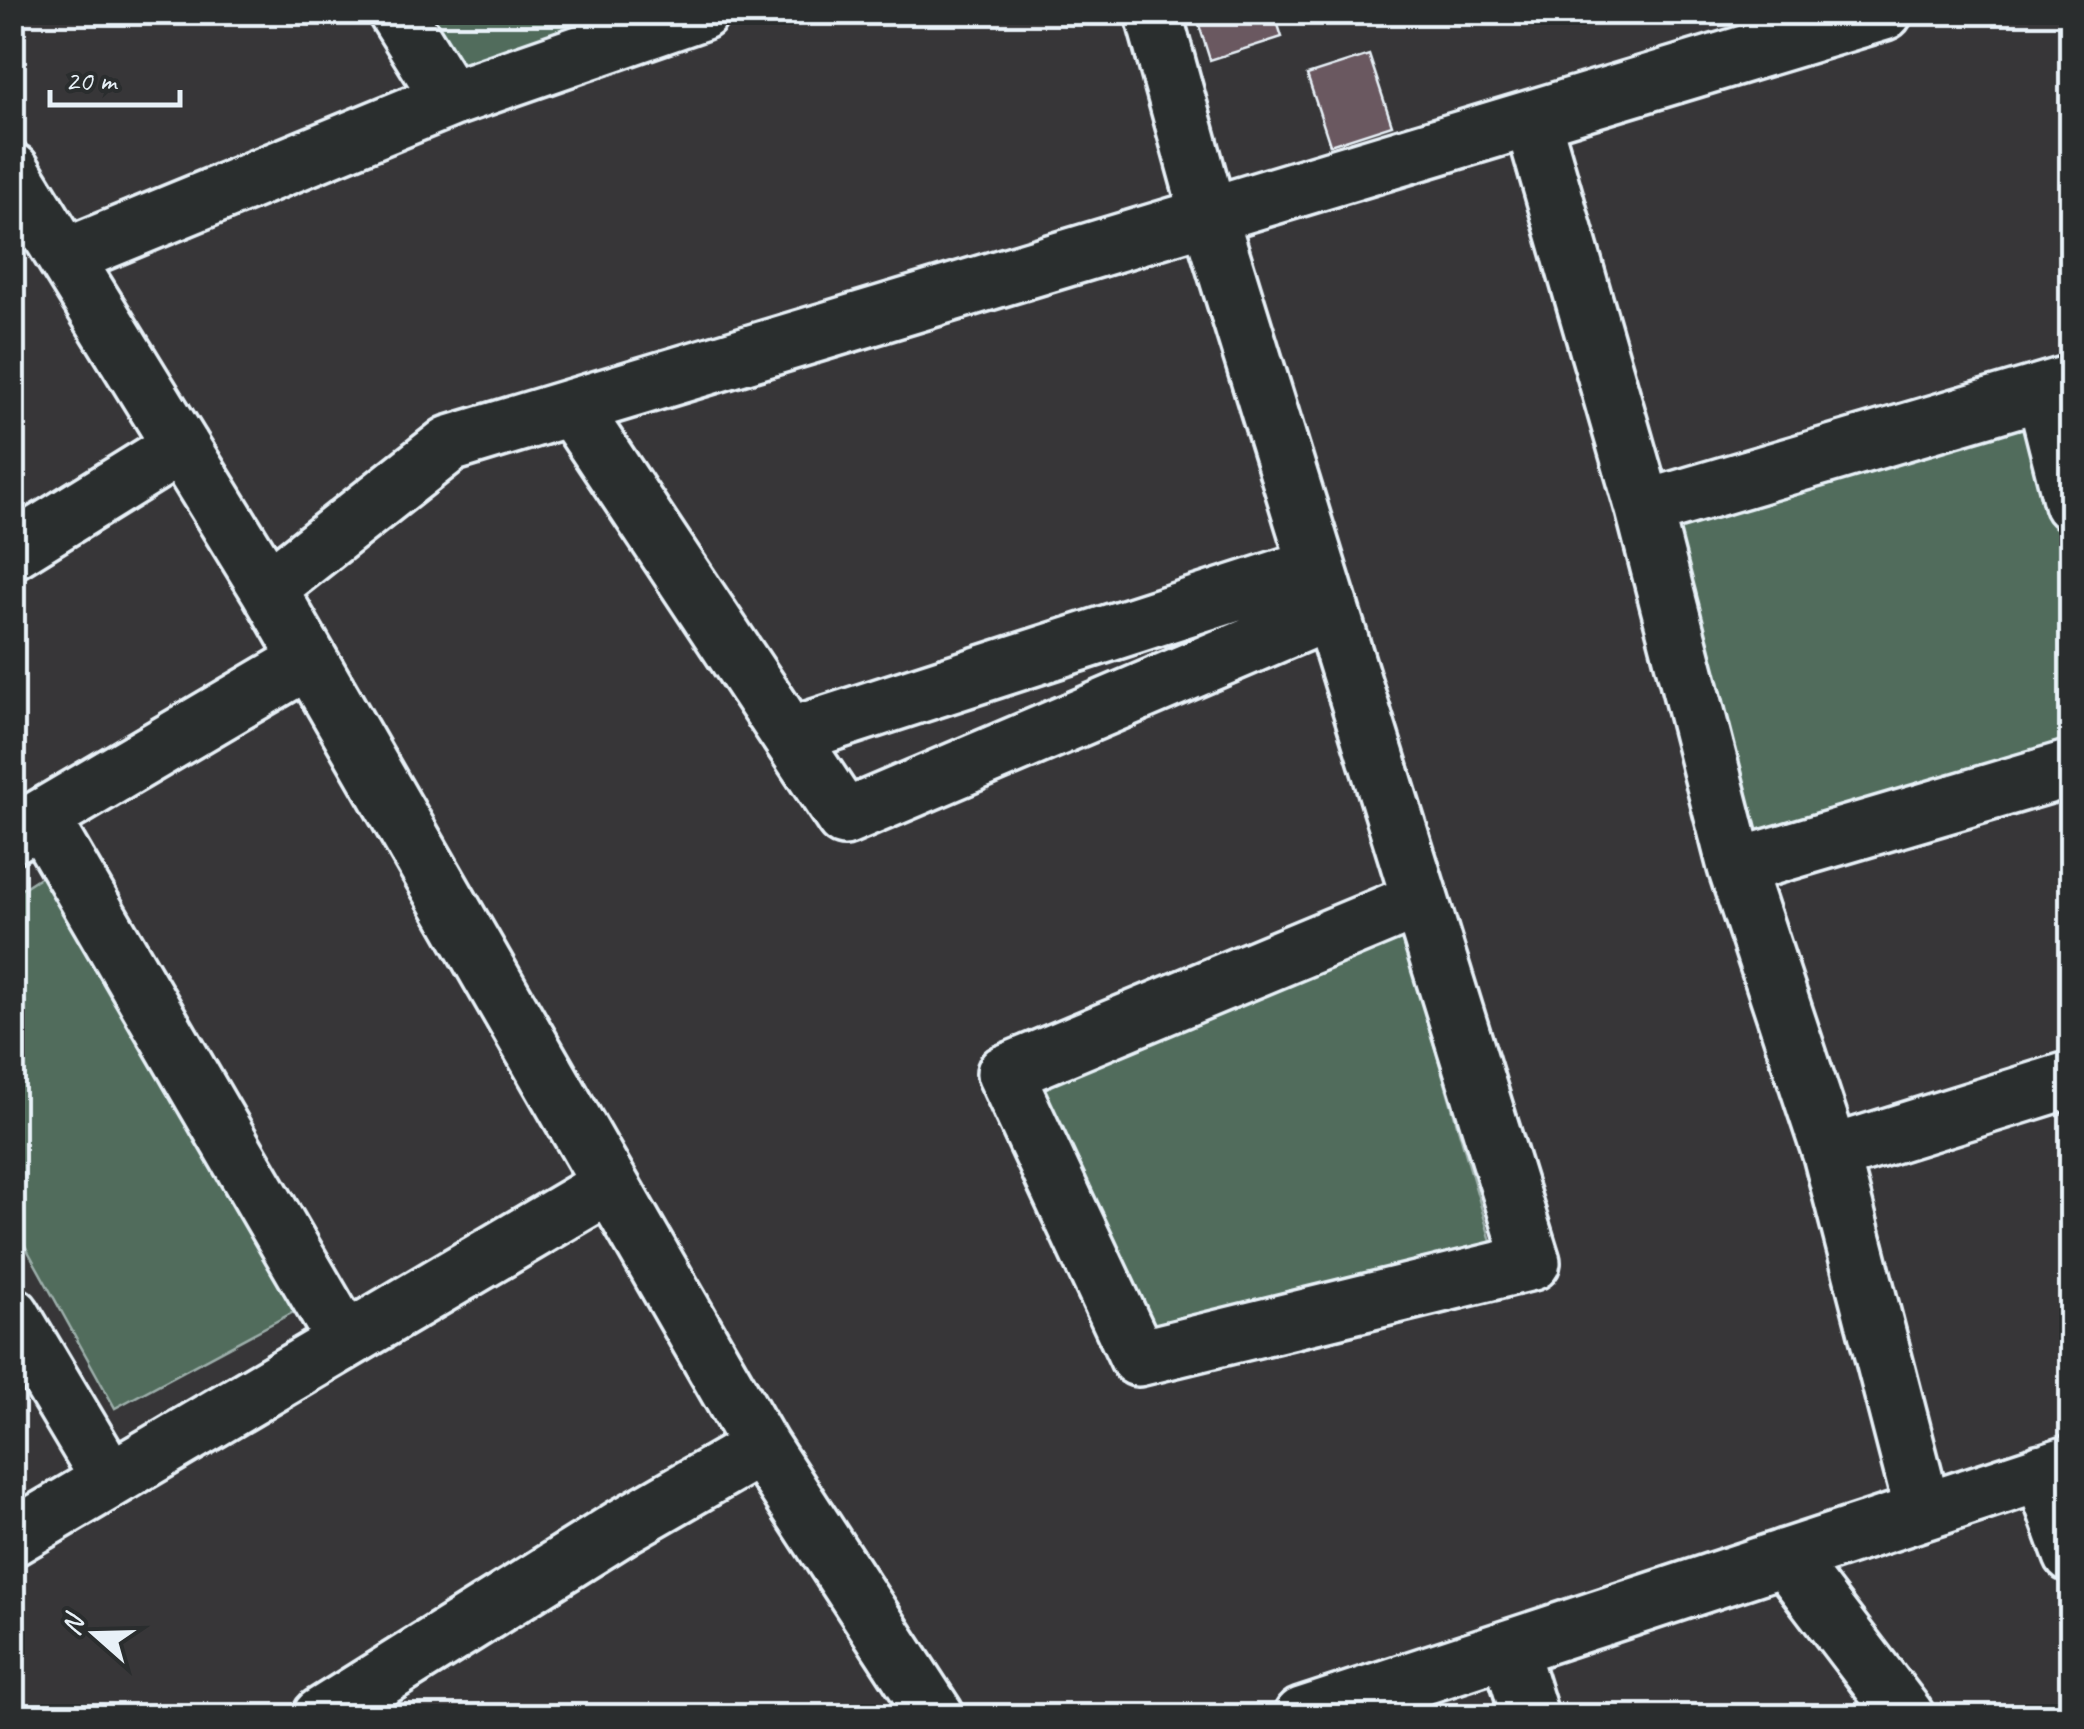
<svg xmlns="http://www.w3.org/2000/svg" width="2084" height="1729" viewBox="0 0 2084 1729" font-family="Caveat,sans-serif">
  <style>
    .green { fill: #516c5c; stroke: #9caeaa; stroke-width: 2.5 }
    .building { fill: #6b5960; stroke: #e8f1f8; stroke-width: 2.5 }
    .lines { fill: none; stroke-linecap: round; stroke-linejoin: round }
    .minor-casing { stroke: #e8f1f8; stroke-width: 62 }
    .minor { stroke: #2a2d2e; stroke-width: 55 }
  </style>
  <rect width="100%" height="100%" fill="#373638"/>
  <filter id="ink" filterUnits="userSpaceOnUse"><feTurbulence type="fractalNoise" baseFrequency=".01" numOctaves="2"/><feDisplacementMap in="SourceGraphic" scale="20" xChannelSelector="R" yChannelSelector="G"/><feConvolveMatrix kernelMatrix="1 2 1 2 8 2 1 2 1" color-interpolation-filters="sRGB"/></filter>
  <g filter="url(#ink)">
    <path class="green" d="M416 13H648L455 77Z
      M2030 413 2071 581V750L1755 838 1670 523Z
      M57 866 299 1309 115 1408 13 1224 12 895Z
      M1403 938 1493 1248 1146 1327 1037 1083Z"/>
    <path class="building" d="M1195 12H1274L1282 37 1210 60Z
      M1369 55 1392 125 1330 145 1307 75Z"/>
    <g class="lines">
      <g class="minor-casing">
        <path id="minor" d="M396 12 450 99 701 12
          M1153 12 1209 216 1532 1262 1138 1358 1005 1073 1420 900
          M1532 119 1644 509
          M12 171 268 588 761 1447 936 1716
          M65 257 450 99
          M2072 383 1644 509 1736 867 2072 768
          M2044 392 2072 503
          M572 408 844 818 1331 611
          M12 551 181 446
          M268 588 450 444 1884 12
          M790 736 1317 566
          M41 818 345 1341
          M12 835 309 660
          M1736 867 1831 1154 2072 1079
          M1831 1154 1923 1511
          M12 1315 110 1480
          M2042 1472 2072 1555
          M12 1538 610 1185
          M1785 1557 1906 1716
          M1509 1648 1530 1716
          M321 1716 624 1526 761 1447
          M1302 1716 2072 1463"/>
      </g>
      <use href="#minor" class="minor"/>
    </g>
  </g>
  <rect width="2084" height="1729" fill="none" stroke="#2a2d2e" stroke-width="50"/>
  <rect x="25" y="25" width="2034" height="1679" fill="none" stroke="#e8f1f8" stroke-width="4" filter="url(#ink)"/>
  <g transform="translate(95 1634) rotate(290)" stroke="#2a2d2e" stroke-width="8" paint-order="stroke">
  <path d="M0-8L18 38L0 25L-18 38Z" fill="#e8f1f8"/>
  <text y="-15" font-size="28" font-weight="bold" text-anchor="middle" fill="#e8f1f8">N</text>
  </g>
  <path d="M50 90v15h130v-15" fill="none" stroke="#e8f1f8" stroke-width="5"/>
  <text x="65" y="90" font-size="30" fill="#e8f1f8" stroke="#2a2d2e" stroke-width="8" paint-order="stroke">20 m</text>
</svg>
